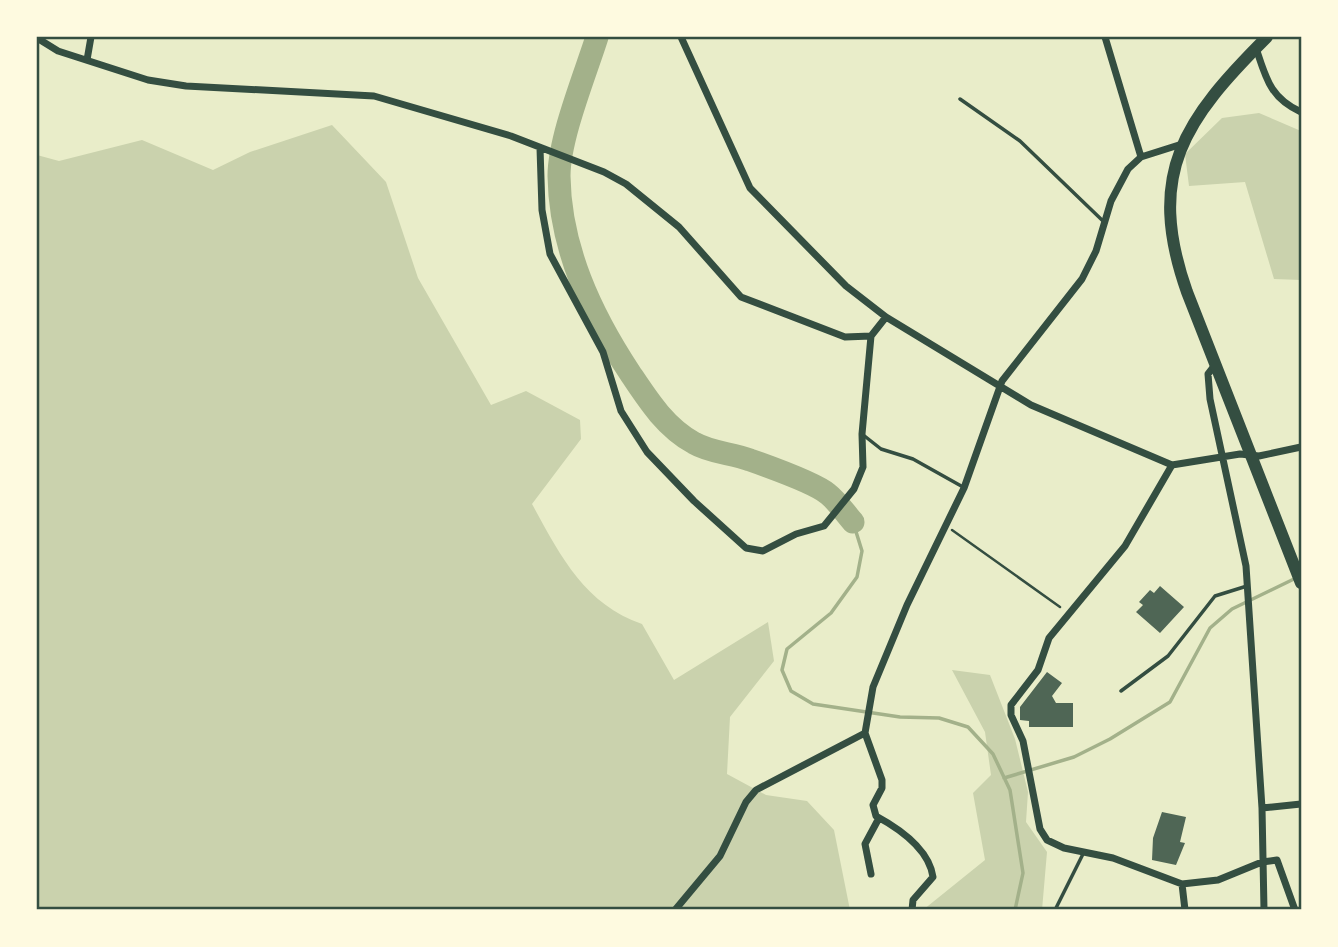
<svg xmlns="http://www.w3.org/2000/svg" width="1338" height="947" viewBox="0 0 1338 947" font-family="'Archivo Narrow',sans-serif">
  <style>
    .green { fill: #cad2ad }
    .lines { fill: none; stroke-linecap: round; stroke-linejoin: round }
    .stream { stroke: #a3b18a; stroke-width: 3.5 }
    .river { stroke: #a3b18a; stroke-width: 23 }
    .building { fill: #4f6655 }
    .path { stroke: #344e41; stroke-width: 2.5 }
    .service { stroke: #344e41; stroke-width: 3.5 }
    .minor { stroke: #344e41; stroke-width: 7 }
    .primary { stroke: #344e41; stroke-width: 12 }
    .neatline { fill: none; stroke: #344e41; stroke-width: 2.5 }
  </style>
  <rect width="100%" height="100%" fill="#e9edc9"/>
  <path class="green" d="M1259 113 1301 131V280L1274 279 1245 182 1189 186 1185 154 1222 118Z
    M332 125 386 182 418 278 491 405 526 391 580 420 581 439 532 504C560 555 584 604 642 624L674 680 768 622 774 661 730 717 727 774 766 795 807 801 834 830 850 910H37V155L59 161 142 140 213 170 250 152Z
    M952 670 990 675 1015 739 1028 792 1026 822 1047 852 1042 910H923L985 860 973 793 991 775 985 732Z"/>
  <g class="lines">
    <path class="stream" d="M853 522 862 551 857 577 831 613 787 649 782 670 791 691 813 704 900 717 939 718 968 727 993 754 1010 790 1023 873 1015 910
      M1004 778 1074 757 1110 739 1170 702 1210 628 1232 609 1296 578"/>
    <path class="river" d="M597 37C585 75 559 138 559 176 560 248 591 314 630 373 648 400 665 427 694 443 711 453 732 453 750 460 767 466 815 483 828 494 837 501 845 513 853 522"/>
  </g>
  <path class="building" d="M1160 586 1184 607 1160 633 1136 612 1143 605 1139 602 1150 590 1154 593Z
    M1047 672 1062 683 1052 696 1056 703H1073V727H1029V721L1020 720V707Z
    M1162 812 1186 817 1180 842 1185 843 1176 865 1152 860 1153 838Z"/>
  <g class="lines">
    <path class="path" d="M952 530 1060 607"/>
    <path class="service" d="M960 99 1020 141 1103 221
      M862 434 881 449 913 459 963 487
      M1121 691 1168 656 1215 596 1247 586
      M1055 910 1083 854"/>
    <path class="minor" d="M681 37 750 188 846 286 886 317 1031 405 1172 465 1240 454 1259 456 1301 447
      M1105 37 1141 157
      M37 38 58 51 148 80 186 86 374 96 511 136 604 172 626 184 679 227 741 297 845 337 871 336
      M1256 48C1266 78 1270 98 1301 112
      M87 60 91 37
      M540 148 542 210 550 254 603 352 621 411 647 452 694 501 746 548 763 551 796 534 824 526 854 489 863 467 862 434 871 336 886 317
      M1215 365 1208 374 1210 399 1246 566 1262 808 1264 910
      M1172 465 1125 546 1049 638 1038 670 1011 705V715L1023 741 1040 829 1047 840 1064 848 1113 858 1182 884 1218 880 1262 862 1277 860 1295 910
      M1262 808 1301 804
      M871 874 865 844 879 818
      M1182 884 1185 910
      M675 910 720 856 746 802 756 790 865 733
      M912 910 913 900 933 877C929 849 900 829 876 816L873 805 882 788V780L865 733 873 687 907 605 964 488 1002 381 1082 279 1096 251 1111 201 1128 169 1141 157 1182 144"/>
    <path class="primary" d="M1267 37C1185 119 1145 173 1187 292L1301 583"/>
  </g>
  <rect width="1338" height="947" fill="none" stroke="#fefae0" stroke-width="77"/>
  <rect x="38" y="38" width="1262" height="870" class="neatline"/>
</svg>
